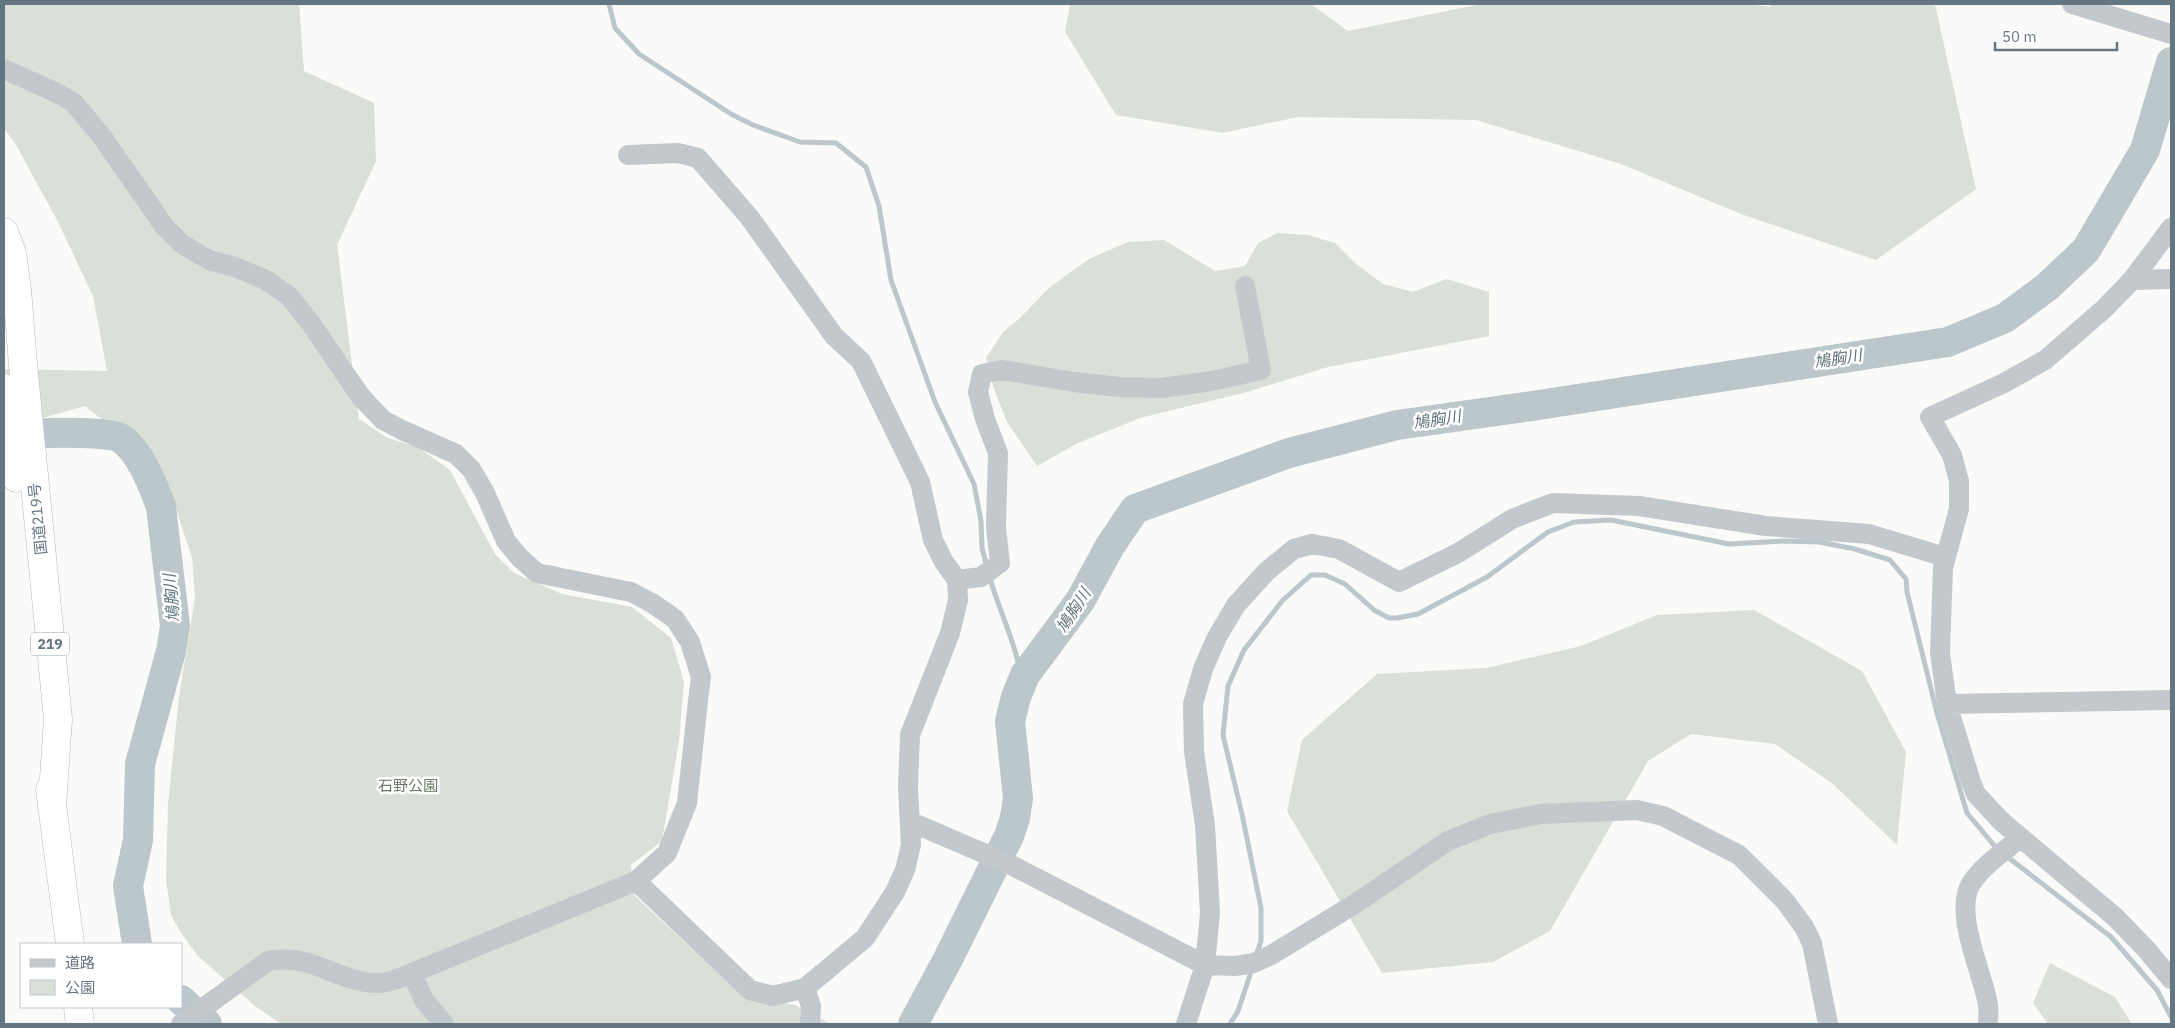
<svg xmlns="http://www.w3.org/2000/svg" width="2175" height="1028" viewBox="0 0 2175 1028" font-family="'IBM Plex Sans','Noto Sans JP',sans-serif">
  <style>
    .green { fill: #dadfd7 }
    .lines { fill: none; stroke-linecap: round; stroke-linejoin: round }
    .stream { stroke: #bbc7cb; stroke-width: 5 }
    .river { stroke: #bbc7cb; stroke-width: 30 }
    .highway-casing { stroke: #b4b9bd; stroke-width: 29 }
    .minor { stroke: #c3c8cc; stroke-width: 20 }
    .highway { stroke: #fff; stroke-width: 28 }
    .labels { text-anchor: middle; stroke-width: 5; stroke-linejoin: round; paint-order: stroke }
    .shield { fill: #fff; stroke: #939fa8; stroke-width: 1 }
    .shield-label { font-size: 14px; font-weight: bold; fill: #657683 }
    .street-label { font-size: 15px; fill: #657683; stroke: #fff }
    .park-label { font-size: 15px; fill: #687a64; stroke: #fff }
    .water-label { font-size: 16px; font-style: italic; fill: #60757c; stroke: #fff }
  </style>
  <rect width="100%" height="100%" fill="#fafaf8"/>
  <path class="green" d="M4 4H299L304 71 374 103 376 161 337 245 359 419 386 437 419 448 450 470 495 554 514 573 562 594 632 607 671 638 684 682 679 741 662 841 631 865 635 896 745 998 795 1005 831 1024H281L255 1006 197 955 180 931 171 915 166 880 168 804 179 697 195 598 192 557 174 504 120 437 119 433 85 406 4 429V369L107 371 93 296 57 220 15 143 4 129Z
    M1070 4H1311L1348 31 1481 4H1747L1770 7 1771 4H1935L1976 189 1876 260 1741 214 1621 164 1476 120 1298 117 1222 133 1116 115 1065 32Z
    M1277 233 1308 235 1335 243 1355 263 1383 284 1413 292 1447 279 1489 292V336L1328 367 1247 392 1140 418 1078 443 1037 466 1007 422 994 389 986 358 1003 332 1020 318 1050 287 1089 259 1128 242 1164 240 1215 271 1245 266 1258 243Z
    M1754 610 1862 671 1906 752 1897 845 1833 784 1775 744 1691 734 1648 761 1550 931 1493 962 1382 973 1287 811 1302 740 1377 674 1486 668 1581 646 1657 615Z
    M2050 963 2115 997 2132 1024H2048L2033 1003Z"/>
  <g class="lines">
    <path class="stream" d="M609 4 615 28 639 54 731 114 753 125 800 142 836 143 866 167 879 206 891 280 935 402 974 484 981 521 982 548 987 567
      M989 575C999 611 1017 645 1022 682
      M2005 855 2111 937 2157 990 2171 1017
      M1256 956 1261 941V908L1242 814 1223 735 1228 686 1244 650 1283 600 1311 575H1325L1345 584 1374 610 1389 618H1397L1418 614 1487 577 1548 532 1574 522 1611 520 1729 544 1783 541 1819 542 1855 549 1890 560 1906 579 1907 592 1937 713 1967 813 1998 850
      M1230 1024 1238 1011 1252 969"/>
    <path class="river" d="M6 444C16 441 28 435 39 434 52 432 110 432 120 438 139 449 154 487 161 507L175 626 171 651 140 764 138 840 128 886 137 944
      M181 1000 207 1024
      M913 1024 948 959 1009 836 1015 818 1018 798 1010 721 1016 697 1025 675 1080 601 1110 546 1135 509 1289 453 1397 425 1532 406 1948 342 2005 318 2047 287 2086 250 2145 150 2171 62"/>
    <g class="highway-casing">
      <path id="highway" d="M4 232 12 253 17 290 23 364 58 719 52 807
        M4 388 16 478
        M50 789 70 944
        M78 1007 80 1024"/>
    </g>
    <path class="minor" d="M2072 4 2171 34
      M4 69 57 93 74 103 103 138 164 226 182 244 209 260 235 267 266 280 289 296 309 321 361 397 383 420 402 430 456 454 471 469 485 493 506 541 520 558 537 573 631 592 652 603 675 619 690 642 701 677 698 701 687 803 667 853 636 881 412 973C402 977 389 983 378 983 338 983 311 952 268 961L181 1024
      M628 155 678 153 698 158 750 218 834 336 861 361 920 482 933 540 944 562 957 580 958 600 950 633 910 735 908 788 911 845 905 870 895 892 865 938 805 988 773 996 750 990 636 881
      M2171 228 2132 280 2104 309 2045 360 2004 383 1930 417 1952 455 1959 481V509L1943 568 1940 653 1947 704 1971 782 1976 794 2001 821 2116 918 2146 949 2171 979
      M2132 280 2171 279
      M957 580 981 577 1000 563 996 527 998 453 985 419 978 392 982 374 1002 370 1074 382 1119 387 1162 388 1212 381 1261 370 1245 286
      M1947 704 2171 700
      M911 822 1011 865 1205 965 1235 966 1254 963 1273 954 1353 905 1448 841 1490 824 1541 814 1637 810 1663 816 1739 855 1785 901 1804 927 1812 943 1828 1024
      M412 973 424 1000 444 1024
      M805 988 811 1006 810 1024
      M1186 1024 1205 965 1210 913 1205 825 1194 752 1193 704 1203 669 1217 637 1236 605 1267 571 1294 549 1312 544 1339 549 1399 582 1458 553 1512 519 1553 503 1639 506 1766 526 1869 534 1945 557
      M1988 1024C1988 1018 1989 1011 1988 1005 1983 973 1952 911 1972 882 1983 865 2004 852 2020 838"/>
    <use href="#highway" class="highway"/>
  </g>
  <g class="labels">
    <rect class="shield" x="31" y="632.5" width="38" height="23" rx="4"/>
    <g class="shield-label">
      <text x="50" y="649">219</text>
    </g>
    <g class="street-label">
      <text transform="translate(38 519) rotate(-96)" y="5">国道219号</text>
    </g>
    <g class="park-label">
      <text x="408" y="791">石野公園</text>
    </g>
    <g class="water-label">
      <text transform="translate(1838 358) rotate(-9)" y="6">鳩胸川</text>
      <text transform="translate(1437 419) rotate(-9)" y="6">鳩胸川</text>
      <text transform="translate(171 598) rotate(-95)" y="6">鳩胸川</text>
      <text transform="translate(1073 610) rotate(-57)" y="6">鳩胸川</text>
    </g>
  </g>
  <rect width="2175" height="1028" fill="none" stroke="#657683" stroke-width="10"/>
  <rect x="20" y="943" width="162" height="65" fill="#ffffff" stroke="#c1c8cd"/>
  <rect x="30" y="959" width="25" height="8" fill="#c3c8cc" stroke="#c1c8cd"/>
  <text x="65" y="968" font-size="15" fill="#657683">道路</text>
  <rect x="30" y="980" width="25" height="15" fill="#dadfd7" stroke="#c1c8cd"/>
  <text x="65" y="993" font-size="15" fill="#657683">公園</text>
  <path d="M1995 42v8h122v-8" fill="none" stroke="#657683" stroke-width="2.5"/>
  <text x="2002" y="42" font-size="15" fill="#657683" stroke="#ffffff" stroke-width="4" paint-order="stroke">50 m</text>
</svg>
